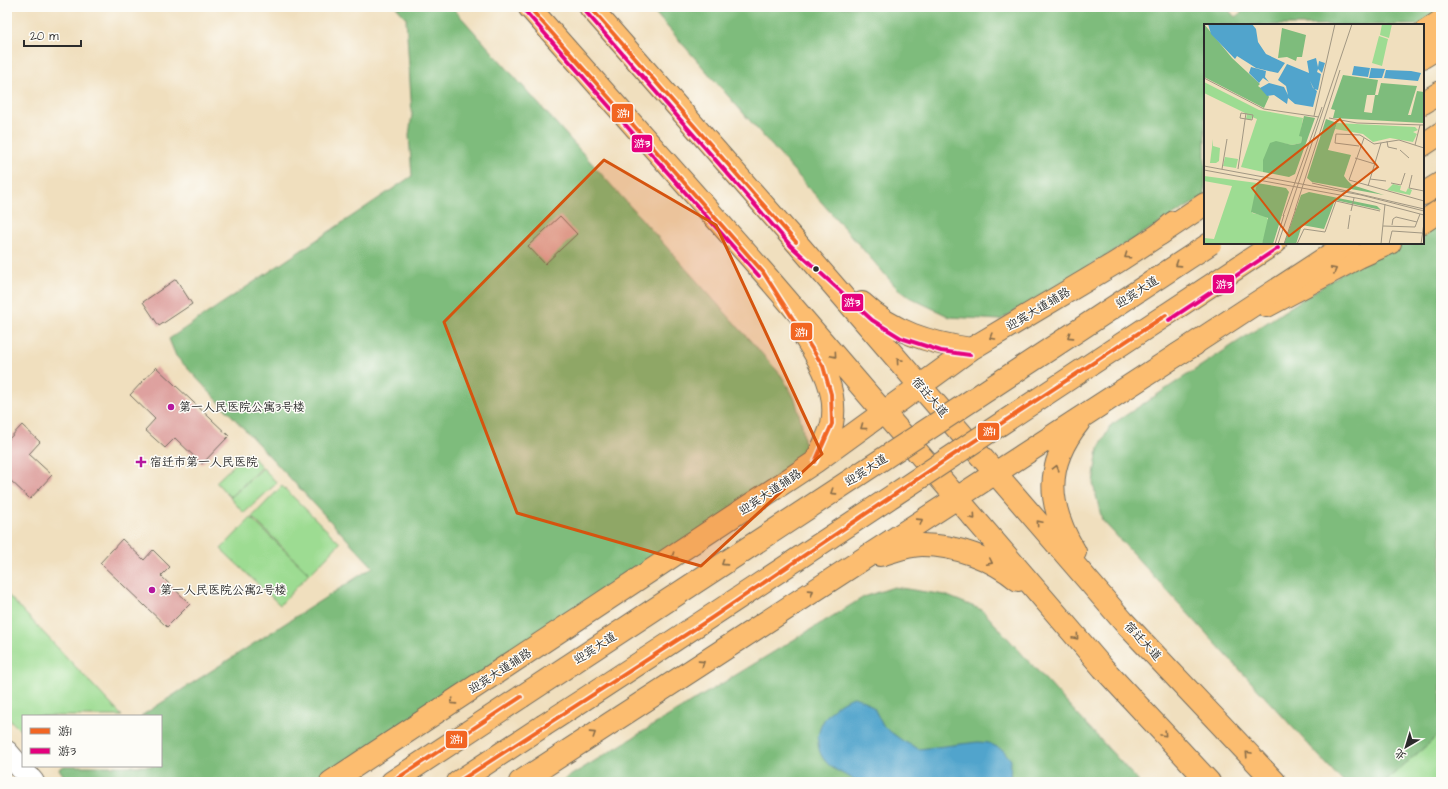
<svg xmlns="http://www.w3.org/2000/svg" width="1448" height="789" viewBox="0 0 1448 789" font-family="'Architects Daughter','LXGW WenKai TC',sans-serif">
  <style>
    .green { fill: #9ddc92; stroke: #64845e }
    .forest { fill: #7ebc7c; stroke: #547454 }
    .water { fill: #51a4cc; stroke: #3e687c }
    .building { fill: #dea19f }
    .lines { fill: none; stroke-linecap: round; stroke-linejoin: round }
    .tertiary-casing { stroke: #706a5e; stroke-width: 24 }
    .primary-casing { stroke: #706a5e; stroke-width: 24 }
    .trunk-casing { stroke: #706a5e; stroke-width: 24 }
    .tertiary { stroke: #fff; stroke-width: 22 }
    .primary { stroke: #fcbd6f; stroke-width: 22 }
    .trunk { stroke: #fcbd6f; stroke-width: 22 }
    .trunk-bridge-casing { stroke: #706a5e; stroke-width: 24; stroke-linecap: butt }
    .trunk-bridge { stroke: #fcbd6f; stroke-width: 22 }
    .bus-1-casing { stroke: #fdfcf7; stroke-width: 7 }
    .bus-2-casing { stroke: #fdfcf7; stroke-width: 7 }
    .bus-1 { stroke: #f26522; stroke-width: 4 }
    .bus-2 { stroke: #e5007d; stroke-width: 4 }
    .oneway { stroke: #896d4a }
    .marked { fill: #d5540f; fill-opacity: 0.2; stroke: #d5540f; stroke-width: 3; stroke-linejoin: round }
    .bus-dot { fill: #2b2b2b; stroke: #fdfcf7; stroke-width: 1.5 }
    .poi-dot { fill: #b5179e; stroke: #fdfcf7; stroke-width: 1.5 }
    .labels { text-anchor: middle; stroke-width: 3; stroke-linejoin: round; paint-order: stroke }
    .street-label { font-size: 12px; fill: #2b2b2b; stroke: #fdfcf7 }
    .poi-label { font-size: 12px; fill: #2b2b2b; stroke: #fdfcf7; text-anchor: start }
    .inset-road { fill: none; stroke: #a19783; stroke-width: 1 }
    .view { fill: #d5540f; fill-opacity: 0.15; stroke: #d5540f; stroke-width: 2 }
    .inset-edge { fill: none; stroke: #2b2b2b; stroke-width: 2 }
    .line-badge { stroke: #fdfcf7; stroke-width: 1.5 }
    .badge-label { font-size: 11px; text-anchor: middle; font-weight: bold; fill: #fff }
  </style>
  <rect width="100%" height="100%" fill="#fdfcf7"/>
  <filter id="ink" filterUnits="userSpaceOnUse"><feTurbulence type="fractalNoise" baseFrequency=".025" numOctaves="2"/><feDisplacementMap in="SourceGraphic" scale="8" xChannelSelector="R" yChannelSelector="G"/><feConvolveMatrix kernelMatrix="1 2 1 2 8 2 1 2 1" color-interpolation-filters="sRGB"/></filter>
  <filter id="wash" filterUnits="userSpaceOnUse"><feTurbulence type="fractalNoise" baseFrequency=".012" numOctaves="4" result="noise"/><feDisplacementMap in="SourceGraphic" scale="16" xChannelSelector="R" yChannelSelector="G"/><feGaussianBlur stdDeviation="0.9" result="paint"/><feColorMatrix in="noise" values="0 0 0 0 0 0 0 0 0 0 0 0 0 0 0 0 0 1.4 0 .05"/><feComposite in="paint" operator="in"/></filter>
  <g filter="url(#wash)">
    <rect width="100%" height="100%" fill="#f0dfbe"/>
    <path class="green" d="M248 452 262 467 230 497 216 482Z
      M263 468 277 483 244 513 230 498Z
      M282 486 340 543 310 574 252 517Z
      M251 518 309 574 280 605 221 549Z
      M7 594 122 716H23V733L7 717Z
      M1441 733V782H1384Z"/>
    <path class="forest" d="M396 7H452L781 375 795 399 802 425 806 454 794 476 334 782H68L59 769 64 766H161V716H141L373 567 176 356 169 339 412 176 409 135 412 115 406 18Z
      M650 7H689L693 11 706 7H1226L1235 17 1249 7H1441V42L1423 54V25H1205V196L1000 320 950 317 909 297 896 287Z
      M1441 208V733L1384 782H1343L1102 520 1093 483 1098 449 1111 425 1388 243H1423V220Z
      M894 587 945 595 982 610 1139 782H560L864 597Z"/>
    <path class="water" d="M854 697 865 701 874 708 883 726 892 733 903 741 919 749 978 742 989 743 1003 750 1011 760 1010 782C977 782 943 782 910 782 895 782 878 784 864 782 855 781 843 774 836 770 801 749 822 706 854 697Z"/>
    <g id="blocks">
      <path class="building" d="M560 216 577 234 545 264 528 246Z
        M176 279 192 304 159 326 143 302Z
        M156 367 229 436 202 464 175 438 165 448 145 430 155 419 130 395Z
        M22 425 40 442 29 454 52 475 30 499 7 477V441Z
        M122 539 144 560 153 550 170 567 161 576 190 604 167 627 100 563Z"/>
    </g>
  </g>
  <g filter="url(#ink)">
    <use href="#blocks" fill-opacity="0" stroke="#706a5e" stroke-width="1"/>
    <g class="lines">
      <g class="tertiary-casing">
        <path id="tertiary" d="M7 752 33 782"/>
      </g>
      <g class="primary-casing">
        <path id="primary" d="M529 7 763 272 1103 668 1209 782
          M590 7 796 242 1123 621 1275 782
          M1423 33 1441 21
          M1423 222 1441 210
          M862 303C892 332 930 343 971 349
          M1267 306 1359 257 1390 243
          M806 339C822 364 838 392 832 424 829 436 821 450 816 461
          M1075 552C1047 505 1044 466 1079 422
          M880 555C894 551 908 545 922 545 956 545 993 559 1018 580
          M331 782 815 462 971 349 1117 262 1160 234 1174 222
          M520 782 1177 355 1194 345"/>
      </g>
      <g class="trunk-casing">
        <path id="trunk" d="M1423 57 1441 46
          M1423 103 1441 92
          M1423 145 1441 133
          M1423 194 1441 183
          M1160 234 1205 204
          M1166 315 1275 243
          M1177 355 1348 243
          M392 782 521 697
          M458 782 543 726"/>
      </g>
      <use href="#tertiary" class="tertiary"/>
      <use href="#primary" class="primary"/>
      <use href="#trunk" class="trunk"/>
      <g class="trunk-bridge-casing">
        <path id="trunk-bridge" d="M521 697 1211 243
          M543 726C752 591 958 451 1166 315"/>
      </g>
      <use href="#trunk-bridge" class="trunk-bridge"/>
      <g class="bus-1-casing">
        <path id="bus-1" d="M529 7 763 272 823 366 831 394 832 424 815 462
          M590 7 796 242
          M392 782 521 697
          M458 782 710 619 947 459 1166 315"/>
      </g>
      <g class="bus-2-casing">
        <path id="bus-2" d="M525 11 759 276
          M585 11 791 246 872 320 901 338 941 351 970 355
          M1169 320 1278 248"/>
      </g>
      <use href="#bus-1" class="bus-1"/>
      <use href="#bus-2" class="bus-2"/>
    </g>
    <defs><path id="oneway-chevron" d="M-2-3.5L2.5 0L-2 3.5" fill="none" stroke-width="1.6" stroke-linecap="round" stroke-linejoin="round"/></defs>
    <g class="oneway">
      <use href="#oneway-chevron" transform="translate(1127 256) rotate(146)"/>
      <use href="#oneway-chevron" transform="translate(1178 264) rotate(147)"/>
      <use href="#oneway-chevron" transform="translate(1334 270) rotate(-28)"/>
      <use href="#oneway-chevron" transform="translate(1070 336) rotate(147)"/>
      <use href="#oneway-chevron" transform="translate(992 337) rotate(149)"/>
      <use href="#oneway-chevron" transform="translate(834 355) rotate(49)"/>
      <use href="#oneway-chevron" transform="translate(899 361) rotate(-131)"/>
      <use href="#oneway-chevron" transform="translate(863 427) rotate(144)"/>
      <use href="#oneway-chevron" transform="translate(1056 468) rotate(-75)"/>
      <use href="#oneway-chevron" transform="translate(833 492) rotate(147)"/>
      <use href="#oneway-chevron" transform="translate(973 517) rotate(49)"/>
      <use href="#oneway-chevron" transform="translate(920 521) rotate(-33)"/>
      <use href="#oneway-chevron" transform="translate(1039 523) rotate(-131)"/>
      <use href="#oneway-chevron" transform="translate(674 556) rotate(146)"/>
      <use href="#oneway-chevron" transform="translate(990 562) rotate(26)"/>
      <use href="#oneway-chevron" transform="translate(724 563) rotate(147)"/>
      <use href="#oneway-chevron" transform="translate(811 592) rotate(-33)"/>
      <use href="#oneway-chevron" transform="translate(1076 637) rotate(49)"/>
      <use href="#oneway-chevron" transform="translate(702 663) rotate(-33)"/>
      <use href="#oneway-chevron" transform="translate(453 702) rotate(147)"/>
      <use href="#oneway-chevron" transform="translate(593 734) rotate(-33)"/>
      <use href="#oneway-chevron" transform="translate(1164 734) rotate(47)"/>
      <use href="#oneway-chevron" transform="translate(1248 754) rotate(-133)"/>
    </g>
  </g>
  <path class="marked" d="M604 160 716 225 822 454 701 566 517 513 444 322Z"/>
  <circle class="bus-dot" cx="816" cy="269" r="3.5"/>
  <g class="poi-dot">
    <circle cx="171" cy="407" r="4"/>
    <path d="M139 456h4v4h4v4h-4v4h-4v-4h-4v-4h4z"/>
    <circle cx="152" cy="590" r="4"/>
  </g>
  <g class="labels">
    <g class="street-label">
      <text transform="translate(1137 292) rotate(-33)" y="4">迎宾大道</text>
      <text transform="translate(1038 309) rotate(-31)" y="4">迎宾大道辅路</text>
      <text transform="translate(930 397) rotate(49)" y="4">宿迁大道</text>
      <text transform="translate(866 470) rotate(-33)" y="4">迎宾大道</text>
      <text transform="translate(770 492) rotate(-34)" y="4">迎宾大道辅路</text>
      <text transform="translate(1143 641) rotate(47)" y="4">宿迁大道</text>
      <text transform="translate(595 648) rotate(-33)" y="4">迎宾大道</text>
      <text transform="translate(500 671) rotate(-33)" y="4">迎宾大道辅路</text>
    </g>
    <g class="poi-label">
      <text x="179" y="411">第一人民医院公寓3号楼</text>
      <text x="150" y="466">宿迁市第一人民医院</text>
      <text x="160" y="594">第一人民医院公寓2号楼</text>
    </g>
  </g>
  <g transform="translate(1204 24)">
    <rect width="220" height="220" fill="#f0dfbe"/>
    <path d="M178 0H188L185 14 176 11ZM175 12 184 15 178 42 168 39ZM0 58 55 86 99 94 96 112 98 113 97 119 88 121 78 119 59 148 37 143 53 95 48 93 47 96 42 95 43 90 0 69ZM133 99 211 103 214 106 209 108 213 110 209 118 186 114 169 118 159 110 131 105ZM9 115V122L16 124 15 137 12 139H6ZM21 133 34 135 32 144 19 142ZM0 152 53 159 48 189 62 192 65 198 58 220H0V214L10 215 28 162 0 157ZM189 160 197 162 196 166 202 168 204 164 208 166 206 171 183 166Z" fill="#9ddc92"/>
    <path d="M0 0 28 34 56 60 54 62 63 69 65 73 60 84 0 53ZM78 4 102 11 98 33H93L92 37 83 33 74 34ZM139 51 174 56 171 71H174L177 59 213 62 204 91H207L213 67 220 68V99L129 94 131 86 127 85ZM163 71H171L168 89 160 88ZM100 92 111 94 91 150 85 153 59 148V136L66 119 72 117 88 121 97 119 98 113 95 112ZM122 95 133 99 124 126 147 131 140 152 143 156 148 161 180 171 108 158 103 154ZM53 159 82 164 85 168 69 220H58L64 194 47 188ZM105 168 173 182 177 186 131 176 120 205 98 201 92 220H80L97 171Z" fill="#7ebc7c" fill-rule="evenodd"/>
    <path d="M4 0H48L52 5 54 18 62 30 81 39 74 49 52 44 33 32 31 35 7 10ZM112 34 114 43 115 37 121 39 118 49 114 45 113 48 117 50 114 66 110 65 106 57 109 64 113 67 109 83 91 80 84 74 83 80 70 71 63 72 56 64 65 59 80 63 84 71 82 62 74 56 83 40 105 49 103 37ZM150 42 166 44 164 53 148 51ZM47 43 62 47 61 53 65 58 59 54 55 59 45 49ZM167 44 181 45 178 54H165ZM182 46 207 47 217 49 214 57 180 54Z" fill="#51a4cc"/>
    <path class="inset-road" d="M0 54 60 85 115 93M37 89 49 91 48 96 36 94ZM110 92 131 0M125 94 153 99 220 101M160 114 145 156 220 177M183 117 184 123 193 125M211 121 216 101M155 122 131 119 132 110 156 111 170 120 195 116 220 124M196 126 205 134M151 134 171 140M0 142 157 171 220 187M18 145 23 115M34 145 42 89M0 146 163 176 220 191M208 151 205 164 220 167M166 155 182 157M108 159 220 185M187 159 197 161 201 149M164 162 177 119M91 186 136 46M147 187 150 174M79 192 118 83M188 201 189 195 192 193 213 198M179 202 211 203 216 190M144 205 146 191M71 220 80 191M74 220 148 0M80 220 92 184M93 220 100 205 121 208 132 177 176 187M177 220 181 180M185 220 188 207 218 209M217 220 220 199"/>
    <path class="view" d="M136 95 174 143 85 212 48 164Z"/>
    <rect width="220" height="220" class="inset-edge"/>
  </g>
  <g class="line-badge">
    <rect x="611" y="103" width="23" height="20" rx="4" fill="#f26522"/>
    <rect x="631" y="134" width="22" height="19" rx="4" fill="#e5007d"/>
    <rect x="1212" y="274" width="23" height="20" rx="4" fill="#e5007d"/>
    <rect x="841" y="293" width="23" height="19" rx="4" fill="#e5007d"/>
    <rect x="790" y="322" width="23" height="19" rx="4" fill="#f26522"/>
    <rect x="977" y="422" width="23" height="19" rx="4" fill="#f26522"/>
    <rect x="445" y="730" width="23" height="19" rx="4" fill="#f26522"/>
  </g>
  <g class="badge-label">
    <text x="623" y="117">游1</text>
    <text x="642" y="147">游3</text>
    <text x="1224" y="288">游3</text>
    <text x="852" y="306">游3</text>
    <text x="801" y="336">游1</text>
    <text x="989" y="435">游1</text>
    <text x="456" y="743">游1</text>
  </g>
  <rect width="1448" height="789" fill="none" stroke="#fdfcf7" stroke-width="24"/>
  <rect x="22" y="715" width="140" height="52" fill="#fdfcf7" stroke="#a9a8a5"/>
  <rect x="30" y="728" width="20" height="6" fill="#f26522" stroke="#a9a8a5"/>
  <text x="58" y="735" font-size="12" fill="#2b2b2b">游1</text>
  <rect x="30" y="748" width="20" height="6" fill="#e5007d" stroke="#a9a8a5"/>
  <text x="58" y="755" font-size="12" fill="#2b2b2b">游3</text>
  <g transform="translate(1406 747) rotate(218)" stroke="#fdfcf7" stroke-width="3" paint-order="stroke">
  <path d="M0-3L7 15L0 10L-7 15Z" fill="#2b2b2b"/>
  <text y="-6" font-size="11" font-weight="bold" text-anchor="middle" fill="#2b2b2b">北</text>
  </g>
  <path d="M24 40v6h57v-6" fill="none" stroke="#2b2b2b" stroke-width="2"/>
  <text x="30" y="40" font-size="12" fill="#2b2b2b" stroke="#fdfcf7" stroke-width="3" paint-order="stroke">20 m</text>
</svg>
